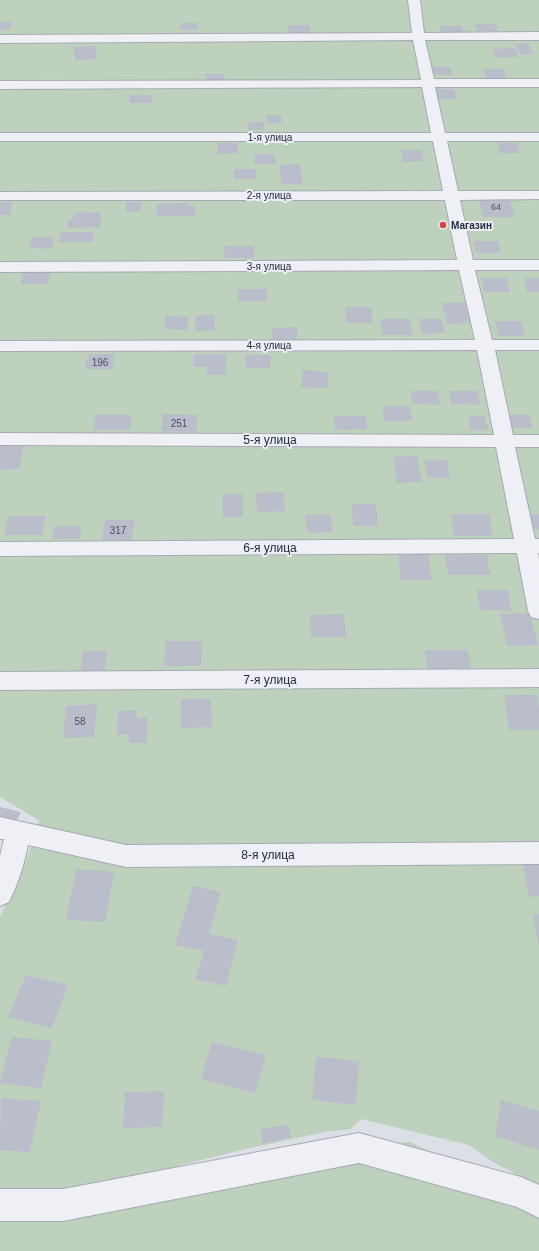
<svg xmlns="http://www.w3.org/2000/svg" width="539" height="1251" viewBox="0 0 539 1251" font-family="Helvetica,sans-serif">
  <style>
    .green { fill: #bed1bd }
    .building { fill: #babdca }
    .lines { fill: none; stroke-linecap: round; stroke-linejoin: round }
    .minor-casing { stroke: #a6a9b4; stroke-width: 2 }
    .minor { fill: #eff0f5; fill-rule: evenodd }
    .poi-dot { fill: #d1443c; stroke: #eceef5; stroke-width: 1.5 }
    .labels { text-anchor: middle; stroke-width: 4; stroke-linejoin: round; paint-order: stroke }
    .far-number-label { font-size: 9px; fill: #4b4f61 }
    .far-street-label { font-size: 10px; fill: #262a3e; stroke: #eceef5 }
    .far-poi-label { font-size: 10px; font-weight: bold; fill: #262a3e; stroke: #eceef5; text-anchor: start }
    .number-label { font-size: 10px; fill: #4b4f61 }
    .street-label { font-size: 12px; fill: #262a3e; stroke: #eceef5 }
  </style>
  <rect width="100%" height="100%" fill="#dddfe7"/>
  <path class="green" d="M0 0H539V1187L493 1162 469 1145 361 1119 351 1129 325 1132 246 1149 121 1180H108L70 1191 0 1192V917L32 844 34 826 40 821 0 797Z
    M410 1142 539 1204V1251H0V1209L336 1147Z"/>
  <path class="building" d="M0 22H12L9 30H0Z
    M181 23H198V30H180Z
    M475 24H496L498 31H477Z
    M288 25H310V34L288 33Z
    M440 26H462L463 32H441Z
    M528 43 533 54 521 55 515 44Z
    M96 46 97 59 75 60 74 47Z
    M515 48 518 57H496L493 49Z
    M430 67H450L453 75H432Z
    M484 69H504L506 78H486Z
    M205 74H224L225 81 206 82Z
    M434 89H454L457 99H436Z
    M130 95H152V103H129Z
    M266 115H281L282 123H267Z
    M247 122H263L264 130H248Z
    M498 142 518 143 519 153H499Z
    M217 143H237L238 153 217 154Z
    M401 150H421L424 161 403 162Z
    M255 154H275V164H254Z
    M300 164 302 184H281L280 165Z
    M234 169H256V179H234Z
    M478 198H509L515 217H483Z
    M0 202H12L10 215H0Z
    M126 202H142L141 211 126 212Z
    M188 203V206H195V216H156L157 204Z
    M101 212 100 227 67 228 68 219H73L74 213Z
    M61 232H94L92 242H59Z
    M32 237H54L52 249 29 248Z
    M474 241H498L501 253H476Z
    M225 246H254V258H224Z
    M23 272H50L48 284H21Z
    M481 278H507L510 292H484Z
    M524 278H539V292H527Z
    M239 289H267L266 301H238Z
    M442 303H465L468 316H472L474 323 447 324Z
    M345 307H371L373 323H346Z
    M196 315H215V330L195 331Z
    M166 316 189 317 187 330 164 329Z
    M380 319H410L413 335H382Z
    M419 319H442L445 333 422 334Z
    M495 321H521L525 336H499Z
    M297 327V339L272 340V328Z
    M88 354H115L112 369H85Z
    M194 354H227L225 375H207V367H193Z
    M246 355H271V368H246Z
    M303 370 329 372 327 388 301 387Z
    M411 391H438L440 405 412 404Z
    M449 391H478L480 405 451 404Z
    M383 406H410L412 421H384Z
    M163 414 198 415 196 432 161 431Z
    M96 415H132L130 430H93Z
    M502 415H530L533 428H504Z
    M334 416H366L367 429 335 430Z
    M468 416H485L488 430H471Z
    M23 445 20 469 0 470V446Z
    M417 456 422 482 397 483 393 457Z
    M447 460 450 478H428L424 461Z
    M284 492 285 511 257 512 256 493Z
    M223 494H243V517H223Z
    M352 504H376L378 526H353Z
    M330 514 333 532 308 533 305 515Z
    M451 514H489L493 536H454Z
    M539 514V529H526L523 515Z
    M9 516H46L42 535H4Z
    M105 520H135L131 541 102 540Z
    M55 526H82L79 539H52Z
    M398 552H428L432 580H401Z
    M445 555H487L490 575H448Z
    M477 590H508L511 611 480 610Z
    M530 613 538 645 507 646 500 614Z
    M344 614 346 637H311L310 615Z
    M166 641H202L201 666H164Z
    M425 650H468L471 671 427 672Z
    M83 651H107L104 677H80Z
    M504 695H537L539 708V730H509Z
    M181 699H211L212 727 181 728Z
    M97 704 94 737 63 738 66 706Z
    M137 710V718L147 717V743H129V734L117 735 118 711Z
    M0 807 21 812 15 824 0 821Z
    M522 861H539V896L529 897Z
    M76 869 114 872 105 922 66 920Z
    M193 886 221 892 209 934 238 940 226 986 196 979 204 951 175 945Z
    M533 914H539V944H538Z
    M26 975 68 985 52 1028 8 1017Z
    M12 1037 52 1041 41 1088 0 1083Z
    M212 1042 266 1055 255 1093 201 1079Z
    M316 1057 359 1061 356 1105 312 1100Z
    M164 1091 162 1127 123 1128 125 1092Z
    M1 1098 41 1101 30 1152 0 1150Z
    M501 1100 539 1111V1150L495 1136Z
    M288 1124 291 1137 263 1144 260 1130Z"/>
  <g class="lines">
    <g class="minor-casing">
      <path id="minor" d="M408 0H420L424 33 539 32V40H425L434 79H539V87H435L445 133H539V141H447L458 191H539V199L460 200 473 260H539V270H475L492 340H539V350H495L513 435H539V447H515L535 539H539V553H538L539 559V619L531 617 528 611 517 553 0 556V542L514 539 496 447 0 445V433L494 435 477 350 0 351V341L475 340 459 270 0 272V262L457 260 445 200H0V192L443 191 433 141H0V133H431L422 87 0 89V81L421 80 413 40 0 43V35L412 33Z
        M539 669V687L0 690V672Z
        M0 817 126 845 539 842V864L126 867 28 845C23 868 19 881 9 902L0 906V856L4 839H0Z
        M359 1133 521 1177 539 1185V1218L517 1207 359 1163 63 1221H0V1189H63Z"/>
    </g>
    <use href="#minor" class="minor"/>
  </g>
  <circle class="poi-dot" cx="443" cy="225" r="4"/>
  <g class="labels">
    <g class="far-number-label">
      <text x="496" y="210">64</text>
    </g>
    <g class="far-street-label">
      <text x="270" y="141">1-я улица</text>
      <text x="269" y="199">2-я улица</text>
      <text x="269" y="270">3-я улица</text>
      <text x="269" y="349">4-я улица</text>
    </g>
    <g class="far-poi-label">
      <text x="451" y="229">Магазин</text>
    </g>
    <g class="number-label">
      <text x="100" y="366">196</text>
      <text x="179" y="427">251</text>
      <text x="118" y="534">317</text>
      <text x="80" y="725">58</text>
    </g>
    <g class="street-label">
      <text x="270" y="444">5-я улица</text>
      <text x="270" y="552">6-я улица</text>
      <text x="270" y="684">7-я улица</text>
      <text x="268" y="859">8-я улица</text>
    </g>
  </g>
</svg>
